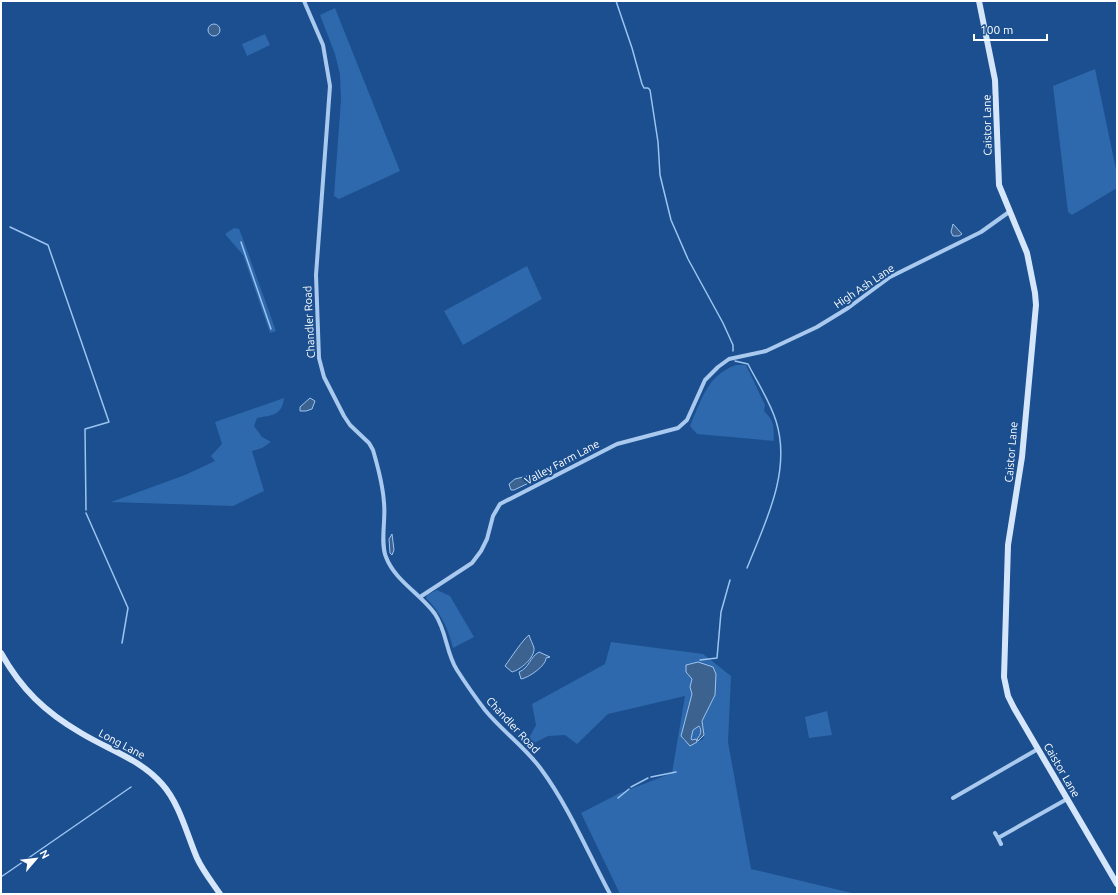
<svg xmlns="http://www.w3.org/2000/svg" width="1118" height="895" viewBox="0 0 1118 895" font-family="Ubuntu,sans-serif">
  <style>
    .green { fill: #2e69ad; fill-rule: evenodd }
    .water { fill: #3c6290; stroke: #9cc4f0 }
    .lines { fill: none; stroke-linecap: round; stroke-linejoin: round }
    .stream { stroke: #9cc4f0; stroke-width: 1.5 }
    .street { stroke: #a9c9ee; stroke-width: 4 }
    .secondary { stroke: #d6e6fa; stroke-width: 6 }
    .labels { text-anchor: middle; stroke-width: 4; stroke-linejoin: round; paint-order: stroke }
    .street-label { font-size: 11px; fill: #fff; stroke: #1b4f8f }
  </style>
  <rect width="100%" height="100%" fill="#1b4f8f"/>
  <path class="green" d="M335 8 400 171 339 199 334 196 341 100 340 74 335 54 320 15Z
    M265 34 270 45 247 56 242 44Z
    M1095 69 1117 174V188L1072 215 1068 212 1053 86Z
    M234 228 239 229 243 239 276 331 270 333 243 255 225 234Z
    M527 266 542 299 463 345 444 311Z
    M736 365H746L765 405 764 411C776 423 773 427 774 441L697 434 690 426C701 401 707 375 736 365Z
    M284 398C282 416 272 415 257 418L254 426 262 437 271 442 262 448 252 451 264 491 233 506 111 502 185 475 215 461 211 456 222 444 215 422Z
    M437 590 450 596 474 637 453 648C448 628 441 613 426 598L427 595Z
    M611 642 703 654 731 676 728 742 751 869 856 894H620L581 813 620 793 672 773 685 696 608 714 577 744 565 735 548 736 530 745 527 742 536 725 532 704 605 664ZM686 665 715 690C715 704 703 711 702 723 702 729 705 732 703 739L699 741 697 739 701 733 699 726 691 732V739L697 742 684 741 681 736 692 694 690 687 692 679Z
    M827 711 832 735 809 738 805 717Z"/>
  <path class="water" d="M208 30a6 6 0 1 1 12 0a6 6 0 1 1-12 0Z
    M953 224 962 234 959 236H953L951 232Z
    M310 398 315 401 312 409 306 411H300V407Z
    M531 475 535 477V480L514 490H511L509 484 515 479Z
    M392 534 394 550 392 555 390 553 389 539Z
    M529 635C530 639 533 644 534 648 535 658 520 670 512 672L505 666C510 659 524 638 529 635Z
    M539 652 550 657 546 658C546 666 528 678 521 679L519 672C529 668 530 657 539 652Z
    M698 662 713 667 716 674 715 695 702 721 704 735 698 741 697 739C701 734 702 731 699 726L693 730 691 739 692 740 696 739 697 742 690 746 681 736 692 694 690 687 692 679 686 672V665Z"/>
  <g class="lines">
    <path class="stream" d="M616 1 632 48 642 84 644 88H648L650 90 658 142 660 175 671 220 688 259 723 323 733 345V351
      M10 227 48 245 109 422 85 429 86 510
      M241 242 271 329
      M735 361 748 364C757 382 770 401 776 421 792 471 765 523 747 568
      M86 513 128 608 122 643
      M700 660 717 658 721 612 730 580
      M651 777 676 772
      M631 787 648 778
      M618 798 629 789
      M1 877 131 787"/>
    <path class="street" d="M304 1 323 45 330 86 316 275 319 358 324 377 344 416 350 425 369 443 373 450C378 467 383 486 384 503 386 519 380 543 386 557 395 581 421 594 435 614 447 632 446 653 457 670 466 684 475 697 485 710 502 731 525 747 541 769 569 807 588 853 610 894
      M420 597 472 563 481 551 487 539 493 516 500 504 617 444 678 428 687 420 705 380 718 367 729 359 766 351 817 327 848 308 890 277 981 232 1009 212
      M953 798 1038 749
      M995 833 998 838
      M1001 844 998 838 1067 799"/>
    <path class="secondary" d="M979 1 995 80 999 185 1027 253 1035 293 1036 305 1022 457 1008 545 1004 677 1008 696 1014 708 1117 884
      M1 653C21 689 45 712 81 733 109 750 140 759 162 784 180 804 187 835 197 858 203 871 212 882 220 894"/>
  </g>
  <g class="labels">
    <g class="street-label">
      <text transform="translate(987 125) rotate(-91)" y="4">Caistor Lane</text>
      <text transform="translate(864 286) rotate(-34)" y="4">High Ash Lane</text>
      <text transform="translate(309 322) rotate(-93)" y="4">Chandler Road</text>
      <text transform="translate(1011 452) rotate(-85)" y="4">Caistor Lane</text>
      <text transform="translate(562 462) rotate(-28)" y="4">Valley Farm Lane</text>
      <text transform="translate(513 725) rotate(47)" y="4">Chandler Road</text>
      <text transform="translate(122 744) rotate(28)" y="4">Long Lane</text>
      <text transform="translate(1062 770) rotate(60)" y="4">Caistor Lane</text>
    </g>
  </g>
  <rect width="1118" height="895" fill="none" stroke="#ffffff" stroke-width="4"/>
  <g transform="translate(36 859) rotate(62)" stroke="#1b4f8f" stroke-width="3" paint-order="stroke">
  <path d="M0-3L7 15L0 10L-7 15Z" fill="#ffffff"/>
  <text y="-6" font-size="11" font-weight="bold" text-anchor="middle" fill="#ffffff">N</text>
  </g>
  <path d="M974 34v6h73v-6" fill="none" stroke="#ffffff" stroke-width="2"/>
  <text x="980" y="34" font-size="12" fill="#ffffff" stroke="#1b4f8f" stroke-width="3" paint-order="stroke">100 m</text>
</svg>
